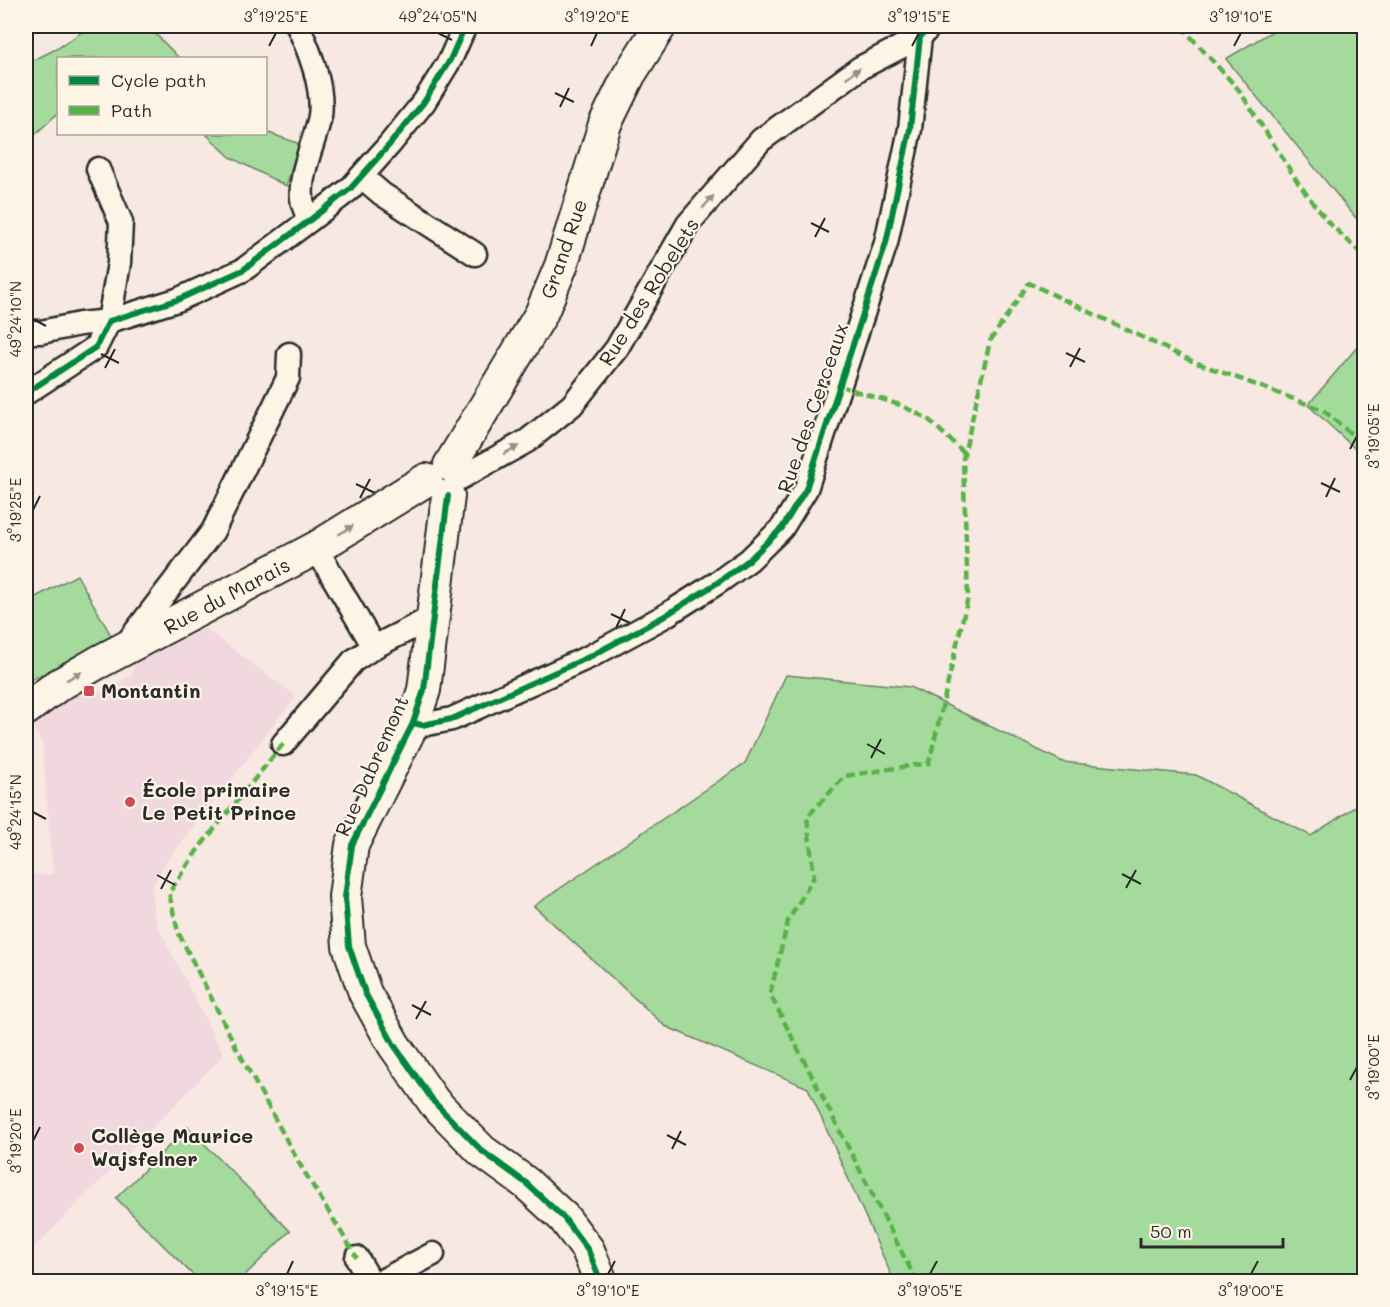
<svg xmlns="http://www.w3.org/2000/svg" width="1390" height="1307" viewBox="0 0 1390 1307" font-family="Mali,sans-serif">
  <style>
    .built { fill: #f1d8df }
    .green { fill: #a5da9d; stroke: #688264; stroke-width: 1.5 }
    .lines { fill: none; stroke-linecap: round; stroke-linejoin: round }
    .street-casing { stroke: #2b2b2b; stroke-width: 27 }
    .secondary-casing { stroke: #2b2b2b; stroke-width: 36 }
    .street { stroke: #fcf5e5; stroke-width: 22 }
    .secondary { stroke: #fcf5e5; stroke-width: 32 }
    .quiet { stroke: #56b246; stroke-width: 4.5; stroke-dasharray: 9 4.5; stroke-linecap: butt }
    .cycleway-casing { stroke: #fcf5e5; stroke-width: 10 }
    .cycleway { stroke: #00873e; stroke-width: 6 }
    .oneway { fill: #949088 }
    .ticks { fill: none; stroke: #2b2b2b; stroke-width: 2 }
    .poi-dot { fill: #d1495b; stroke: #fcf5e5; stroke-width: 2 }
    .labels { text-anchor: middle; stroke-width: 4.5; stroke-linejoin: round; paint-order: stroke }
    .street-label { font-size: 20px; fill: #2b2b2b; stroke: #fcf5e5 }
    .poi-label { font-size: 20px; font-weight: bold; fill: #2b2b2b; stroke: #fcf5e5; text-anchor: start }
    .neatline { fill: none; stroke: #2b2b2b; stroke-width: 2 }
    .ticks-label { font-size: 15px; text-anchor: middle; fill: #2b2b2b }
  </style>
  <rect width="100%" height="100%" fill="#f7e8e2"/>
  <filter id="ink" filterUnits="userSpaceOnUse"><feTurbulence type="fractalNoise" baseFrequency=".0167" numOctaves="2"/><feDisplacementMap in="SourceGraphic" scale="12" xChannelSelector="R" yChannelSelector="G"/><feConvolveMatrix kernelMatrix="1 2 1 2 8 2 1 2 1" color-interpolation-filters="sRGB"/></filter>
  <g filter="url(#ink)">
    <path class="built" d="M205 628 296 696 166 862 152 887 155 921 224 1055 33 1249 26 1242V875L53 874 42 742 30 724 89 687 99 693 132 675 134 664Z"/>
    <path class="green" d="M91 26H148L179 58H58V113L26 143V64L58 48Z
      M1281 26H1364V228L1226 59Z
      M266 132 300 144 286 186 230 157 206 134H266Z
      M1364 339V457L1308 405Z
      M77 575 113 639 26 682V602Z
      M786 675 910 687 1063 762 1196 775 1311 836 1364 801V1281H894L808 1088 665 1026 534 906 745 763Z
      M188 1127 290 1231 239 1281H199L116 1198Z"/>
    <g class="lines">
      <g class="street-casing">
        <path id="street" d="M298 26C310 52 324 87 320 116 315 142 299 172 302 198 302 206 307 214 310 220
          M362 177 382 194 475 254
          M26 332H41L80 324 109 321 119 263 121 222 98 169
          M26 393 96 347 109 321 177 300 243 270 310 220 350 189 390 144 424 102 450 60 465 26
          M460 478 527 441 572 405 617 348 688 224 761 140 860 68 920 37
          M316 548 374 647
          M129 646 130 639 213 531 288 378 289 354
          M413 723 422 725 452 719 591 656 663 617 717 583 749 560 782 528 806 489 886 243 910 129 920 37 930 26
          M283 744 353 661 374 647 433 617
          M357 1258 371 1282
          M380 1282 433 1254"/>
      </g>
      <g class="secondary-casing">
        <path id="secondary" d="M450 465 541 314 561 266 605 124 629 75 660 26
          M448 496 424 690 413 723 352 845 345 897 349 946 365 993 394 1045 434 1102 482 1151 526 1183 564 1218 588 1250 601 1282
          M26 709 57 686 97 663 316 548 426 480"/>
      </g>
      <use href="#street" class="street"/>
      <use href="#secondary" class="secondary"/>
      <path class="quiet" d="M1181 26 1239 90 1299 184 1327 221 1364 256
        M840 386 900 405 928 419 965 454
        M283 744 199 848 169 893 178 932 236 1047 299 1163 357 1258
        M917 1282 770 994 788 921 814 877 807 817 845 776 929 763 968 597 963 459 990 341 1029 283 1192 361 1323 410 1364 445"/>
      <g class="cycleway-casing">
        <path id="cycleway" d="M26 393 96 347 109 321 177 300 243 270 310 220 350 189 390 144 424 102 450 60 465 26
          M448 496 424 690 413 723 352 845 345 897 349 946 365 993 394 1045 434 1102 482 1151 526 1183 564 1218 588 1250 601 1282
          M413 723 422 725 452 719 591 656 663 617 717 583 749 560 782 528 806 489 886 243 910 129 920 37 930 26"/>
      </g>
      <use href="#cycleway" class="cycleway"/>
    </g>
    <defs><path id="oneway-solid" d="M-6-.8H1V-3.2L6.5 0L1 3.2V.8H-6Z" transform="scale(1.5)"/></defs>
    <g class="oneway">
      <use href="#oneway-solid" transform="translate(853 73) rotate(-35)"/>
      <use href="#oneway-solid" transform="translate(708 202) rotate(-49)"/>
      <use href="#oneway-solid" transform="translate(511 450) rotate(-29)"/>
      <use href="#oneway-solid" transform="translate(346 530) rotate(-32)"/>
      <use href="#oneway-solid" transform="translate(74 676) rotate(-29)"/>
    </g>
  </g>
  <path class="ticks" d="M438 33 452 40M269 46 276 33M591 46 597 33M912 46 919 33M1234 46 1241 33M555 93 574 102M560 107 569 88M811 223 829 232M815 237 825 218M33 319 46 326M1066 353 1085 362M101 354 119 363M1070 367 1080 348M105 368 115 349M1350 449 1357 436M1321 483 1340 492M356 484 375 493M1326 497 1335 478M360 498 370 479M33 510 40 496M611 614 630 623M616 628 625 609M867 744 885 754M871 758 881 739M33 812 46 819M1122 874 1141 884M157 875 175 885M1126 888 1136 870M161 889 171 870M412 1005 431 1015M416 1019 426 1001M1350 1080 1357 1067M667 1135 686 1145M33 1141 40 1127M672 1149 681 1131M287 1274 293 1261M608 1274 615 1261M930 1274 937 1261M1251 1274 1258 1261"/>
  <g class="poi-dot">
    <rect x="83" y="685" width="12" height="12" rx="3"/>
    <circle cx="130" cy="802" r="6"/>
    <circle cx="79" cy="1148" r="6"/>
  </g>
  <g class="labels">
    <g class="street-label">
      <text transform="translate(564 249) rotate(-71)" y="7">Grand Rue</text>
      <text transform="translate(649 292) rotate(-58)" y="7">Rue des Robelets</text>
      <text transform="translate(813 408) rotate(-71)" y="7">Rue des Cerceaux</text>
      <text transform="translate(227 596) rotate(-28)" y="7">Rue du Marais</text>
      <text transform="translate(372 766) rotate(-66)" y="7">Rue Dabremont</text>
    </g>
    <g class="poi-label">
      <text x="101" y="698">Montantin</text>
      <text x="142" y="797">École primaire<tspan x="142" dy="23">Le Petit Prince</tspan></text>
      <text x="91" y="1143">Collège Maurice<tspan x="91" dy="23">Wajsfelner</tspan></text>
    </g>
  </g>
  <rect width="1390" height="1307" fill="none" stroke="#fcf5e5" stroke-width="66"/>
  <rect x="57" y="57" width="210" height="78" fill="#fcf5e5" stroke="#a8a49b" stroke-width="1.5"/>
  <rect x="69" y="76" width="30" height="9" fill="#00873e" stroke="#a8a49b" stroke-width="1.5"/>
  <text x="111" y="87" font-size="18" fill="#2b2b2b">Cycle path</text>
  <rect x="69" y="106" width="30" height="9" fill="#56b246" stroke="#a8a49b" stroke-width="1.5"/>
  <text x="111" y="117" font-size="18" fill="#2b2b2b">Path</text>
  <path d="M1141 1238v9h142v-9" fill="none" stroke="#2b2b2b" stroke-width="3"/>
  <text x="1150" y="1238" font-size="18" fill="#2b2b2b" stroke="#fcf5e5" stroke-width="4.5" paint-order="stroke">50 m</text>
  <rect x="33" y="33" width="1324" height="1241" class="neatline"/>
  <g class="ticks-label">
    <text x="276" y="22">3°19'25"E</text>
    <text x="438" y="22">49°24'05"N</text>
    <text x="597" y="22">3°19'20"E</text>
    <text x="919" y="22">3°19'15"E</text>
    <text x="1241" y="22">3°19'10"E</text>
    <text transform="translate(16 319) rotate(-90)" y="5">49°24'10"N</text>
    <text transform="translate(1374 436) rotate(-90)" y="5">3°19'05"E</text>
    <text transform="translate(16 510) rotate(-90)" y="5">3°19'25"E</text>
    <text transform="translate(16 812) rotate(-90)" y="5">49°24'15"N</text>
    <text transform="translate(1374 1067) rotate(-90)" y="5">3°19'00"E</text>
    <text transform="translate(16 1141) rotate(-90)" y="5">3°19'20"E</text>
    <text x="287" y="1296">3°19'15"E</text>
    <text x="608" y="1296">3°19'10"E</text>
    <text x="930" y="1296">3°19'05"E</text>
    <text x="1251" y="1296">3°19'00"E</text>
  </g>
</svg>
